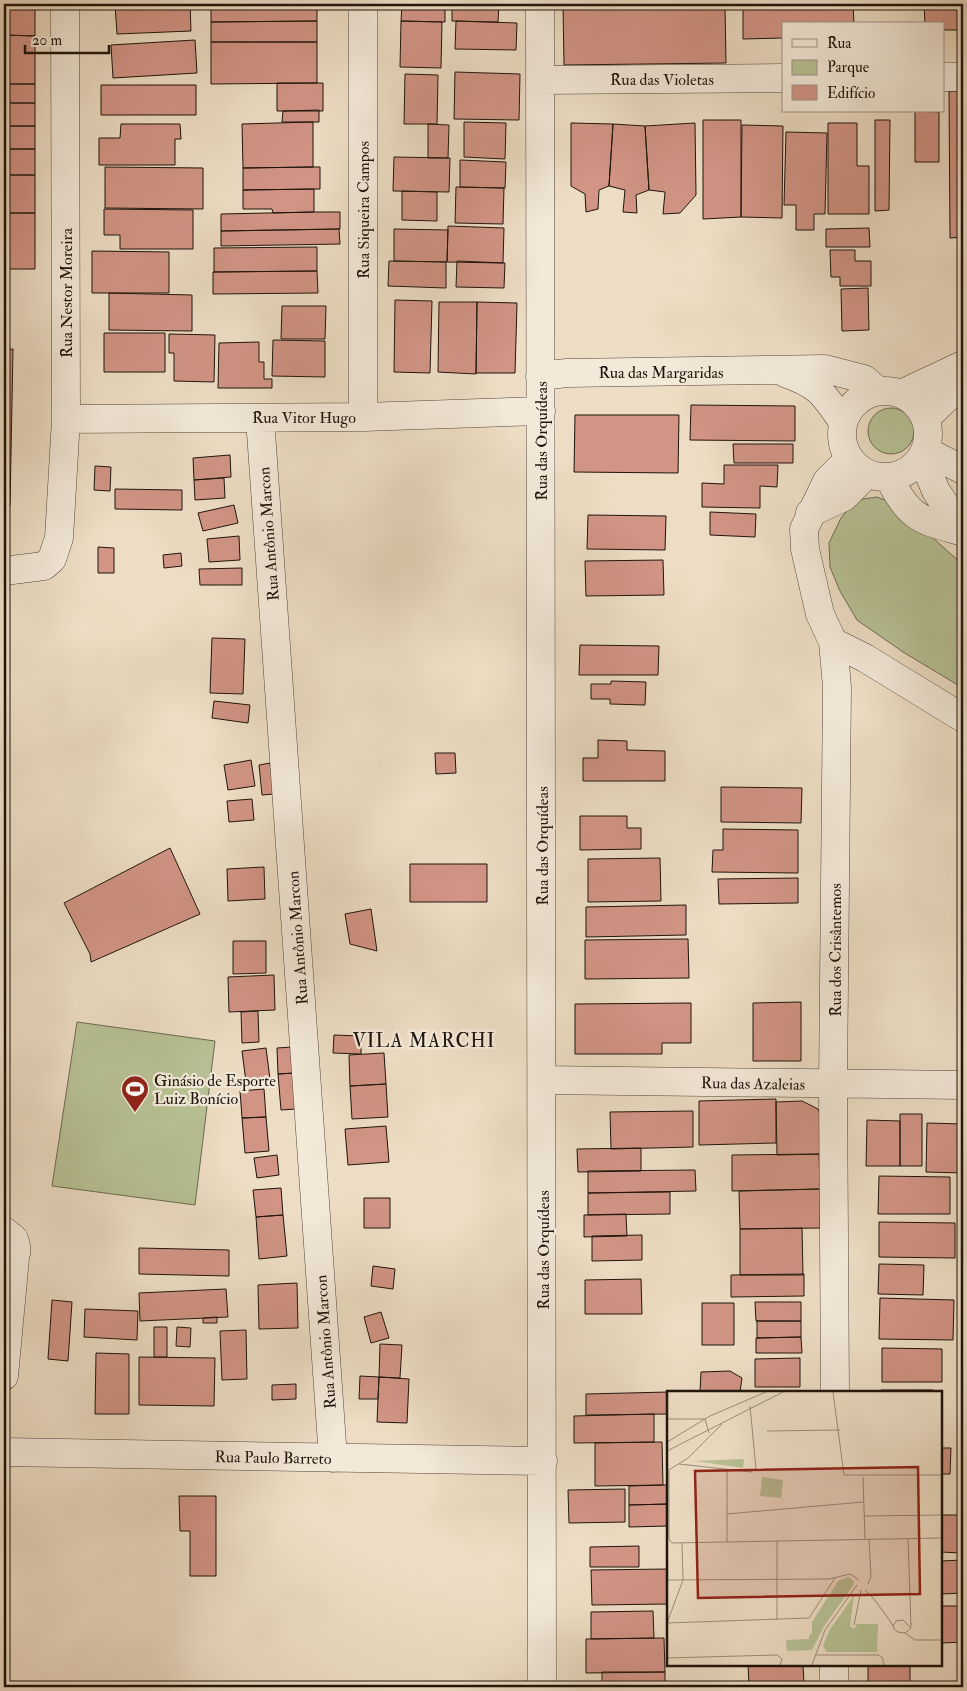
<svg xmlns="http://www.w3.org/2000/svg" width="967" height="1691" viewBox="0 0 967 1691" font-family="'IM FELL Double Pica',serif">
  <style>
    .green { fill: #b7c195; stroke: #6b6a50 }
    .building { fill: #d19485; stroke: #1f140c }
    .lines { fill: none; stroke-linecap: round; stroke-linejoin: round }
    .minor-casing { stroke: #52463a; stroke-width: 29 }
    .minor { stroke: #f3e9d9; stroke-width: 28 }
    .labels { text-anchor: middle; stroke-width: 4.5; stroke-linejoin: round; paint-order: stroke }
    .street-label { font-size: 16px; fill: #1f140c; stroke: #f3e9d9 }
    .poi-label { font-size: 16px; fill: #1f140c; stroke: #f3e9d9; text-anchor: start }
    .quarter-label { font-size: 19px; letter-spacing: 1px; fill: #1f140c; stroke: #f3e9d9 }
    .inset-road { fill: none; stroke: #9b8d7a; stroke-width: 1 }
    .view { fill: #8f2418; fill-opacity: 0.15; stroke: #8f2418; stroke-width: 2.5 }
    .inset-edge { fill: none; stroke: #1f140c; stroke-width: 2.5 }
  </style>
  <rect width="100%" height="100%" fill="#edddc4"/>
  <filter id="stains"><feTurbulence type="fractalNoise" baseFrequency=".004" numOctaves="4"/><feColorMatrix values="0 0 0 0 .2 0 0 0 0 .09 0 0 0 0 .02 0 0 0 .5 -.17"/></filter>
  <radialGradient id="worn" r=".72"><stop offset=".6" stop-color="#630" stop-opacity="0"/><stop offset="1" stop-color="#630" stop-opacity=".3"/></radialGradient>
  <path class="green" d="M868 431a23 23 0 1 1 46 0a23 23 0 1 1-46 0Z
    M877 497 895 504 963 565V688L903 652 857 620 840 591 830 567 829 543 841 518 856 500Z
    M77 1022 215 1041 195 1205 52 1186Z"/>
  <path class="building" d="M115 4H190L191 31 117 34Z
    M211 4H317V21L211 22Z
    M402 4H445V22L401 21Z
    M452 4H499L498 22 452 21Z
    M563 4H725L726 63 564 65Z
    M743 4H853L854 24H783V38L743 39Z
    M924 4H960V30H943V24H925Z
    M4 5H35V36L4 35Z
    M317 21V42H211V22Z
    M401 21 442 22 441 68 400 67Z
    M456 21 517 23 516 50 455 49Z
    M4 35 35 36V84H4Z
    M195 40 197 73 113 78 111 45Z
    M211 42H317V83L211 84Z
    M455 72 520 74 519 120 454 119Z
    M405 74 438 75 437 124H404Z
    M277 83H323V111H277Z
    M4 84H35V103H4Z
    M101 85H196V115H101Z
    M949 91H963V237L950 238Z
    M4 103H35V126H4Z
    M319 110V122H282L283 111Z
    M915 111 939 112V162H915Z
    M703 120H741V217L703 219Z
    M875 120H890L889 210 875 211Z
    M313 122V167L243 168 242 124Z
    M464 122 506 123 505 159 464 157Z
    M571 123 613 124 609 186 599 190 598 209 586 212 585 194 571 186Z
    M695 123 696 195 680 213 663 214 665 192 649 190 645 126Z
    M828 123H857V166H869V214H828Z
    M121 124H180L181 139H175V165H99V138H120Z
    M428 124 449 125 448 158H428Z
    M613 124 645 126 649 190 636 195 637 213 623 212 625 190 609 186Z
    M742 125 783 126 782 218 741 217Z
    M4 126H35V149H4Z
    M786 132 827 133 825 214H814V230H796V205H784Z
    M4 149H35V175H4Z
    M394 157 450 158 449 192 393 191Z
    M460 160 506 162 505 188 460 187Z
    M105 167 203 168V209L105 208Z
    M313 167H320V189L243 190V168Z
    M4 175H35V213H4Z
    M456 187 504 188 503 224 455 223Z
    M314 189V212L273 213 272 209H243V190Z
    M402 191 437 192V221L402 220Z
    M104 209 193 210V249H120V235H104Z
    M314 212H340V229L221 231V214Z
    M4 213H35V269H4Z
    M448 226 504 228 503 263 447 262Z
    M869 228 870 247H826V229Z
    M339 229 340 244 221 246V231Z
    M394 229 448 230 447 262 394 261Z
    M317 247V271L214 272V248Z
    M830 250H855V261H871V286H840V277H831Z
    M92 251 169 252V293H92Z
    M389 261 446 262V288L388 286Z
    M457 261 505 263 504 288 456 287Z
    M317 271 318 293 213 294V272Z
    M868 288 869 330 842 331 841 289Z
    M109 293 192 295V331L109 330Z
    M395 300 432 301 430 373 394 372Z
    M439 302H477L476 374 438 372Z
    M477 302 517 303 515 373H476Z
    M282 306H326L325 339H281Z
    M104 333H165V372H104Z
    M169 334 215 335 214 382 174 381V353H169Z
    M273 340 325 341V377L272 376Z
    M259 342V362H264V379H272V388H218L219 343Z
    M13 349 10 506 4 505V350Z
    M691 405 795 406V441L690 440Z
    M575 415H679L678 473 574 472Z
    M733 444H793V463H734Z
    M230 455 231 477 194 480 193 458Z
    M724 465H778L777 487 760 486V508L702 507V483L724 484Z
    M95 466 111 467 110 491 94 490Z
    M224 478 225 498 195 500 194 480Z
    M115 489 182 490V510L115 509Z
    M234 505 238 523 203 531 198 513Z
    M710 512 756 514 755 537 710 535Z
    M588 515 666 516 665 550 587 549Z
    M239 536 240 560 209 562 207 539Z
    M98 547 114 548V573H98Z
    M181 553 182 566 164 568 163 555Z
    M663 560 664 595 586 596 585 561Z
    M242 568V585H200L199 569Z
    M212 638 245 639 243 694 210 693Z
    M580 645 659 646 658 675H579Z
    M611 681 646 682 645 705 610 704V699H591V684H611Z
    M214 701 250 705 248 723 212 718Z
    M598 740 627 741V750L665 751V781H583V758H598Z
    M435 753H455L456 773 436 774Z
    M251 760 255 786 228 790 224 765Z
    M270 763 274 794 262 795 259 765Z
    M721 787 802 788 801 823 721 822Z
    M252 799 254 820 229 822 227 801Z
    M580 816H627V828H641V849L580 850Z
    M723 829 798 830V873L712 872 713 850H723Z
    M170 848 200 914 91 962 90 954 64 903Z
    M660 858 661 901 588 902V859Z
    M410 864H487V902H410Z
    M264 867 265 899 228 901 227 869Z
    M798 878V903L719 904 718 879Z
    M686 905V935L586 937V907Z
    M371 909 377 951 350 944 345 914Z
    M688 939 689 978 585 979V940Z
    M233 941H266V973L233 974Z
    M274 975 275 1010 229 1012 228 977Z
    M801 1002V1061H753V1003Z
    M691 1003V1043H662V1054H575V1004Z
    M258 1011 259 1042 242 1043 241 1012Z
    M334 1035 361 1036V1054L333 1053Z
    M292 1047 294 1073 278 1074 277 1048Z
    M266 1048 270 1079 246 1082 242 1051Z
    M384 1053 386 1084 350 1086 349 1055Z
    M294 1073 296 1109 281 1110 278 1074Z
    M386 1084 388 1117 352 1119 350 1086Z
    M264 1089 266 1117 242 1118 240 1091Z
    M776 1099V1143L699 1145V1101Z
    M802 1101 818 1109 824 1124V1154L777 1155 776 1102Z
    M693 1111V1147L611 1149 610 1112Z
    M900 1114H922V1166H900Z
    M266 1117 269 1151 245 1153 242 1118Z
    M867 1120 900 1121V1166H866Z
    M927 1123 963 1124V1173L926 1172Z
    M386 1126 389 1162 348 1165 345 1129Z
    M641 1148V1171L578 1172 577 1149Z
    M819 1154 820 1189 732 1191V1155Z
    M277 1155 279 1175 257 1178 254 1158Z
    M695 1170 696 1191 588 1193V1171Z
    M879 1176 950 1177V1214H878Z
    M281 1188 283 1215 256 1217 253 1190Z
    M820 1189V1228L740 1229 739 1191Z
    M670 1192V1214L588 1215V1193Z
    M364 1198H390V1228H364Z
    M626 1214 627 1236 584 1237V1215Z
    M283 1215 287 1256 259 1259 256 1217Z
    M879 1222 955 1223V1258L879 1257Z
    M802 1228 803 1275H740V1229Z
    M642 1235V1260L592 1261V1236Z
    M139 1248 229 1250V1276L139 1274Z
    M879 1264 924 1265 923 1295 878 1294Z
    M373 1266 395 1269 393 1289 371 1286Z
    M804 1274V1296L731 1297V1275Z
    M641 1279 642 1314H585V1280Z
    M297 1283 298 1328 259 1329 258 1285Z
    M226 1289 228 1317 140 1321 139 1293Z
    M880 1298 954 1300 953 1340 879 1339Z
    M52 1300 72 1302 68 1361 48 1359Z
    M755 1302H801V1321H756Z
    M702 1303H734V1345H702Z
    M85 1309 138 1311 137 1340 84 1337Z
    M381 1312 389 1338 371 1343 364 1317Z
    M217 1317V1323H203V1318Z
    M757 1321H801V1337L757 1338Z
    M154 1327H167V1357H154Z
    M177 1327 191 1328 190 1347 176 1346Z
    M246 1330 247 1379 222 1380 220 1331Z
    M801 1337 802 1353H756V1338Z
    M380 1344 402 1345 400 1378 379 1377Z
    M882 1348 942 1349V1382H882Z
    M96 1353 129 1354V1414H95Z
    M139 1357 215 1358 214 1406 139 1405Z
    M800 1358V1387H755V1359Z
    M730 1371 742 1378 740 1392H700L701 1372Z
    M360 1376 379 1377 378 1399H359Z
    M379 1377 409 1379 407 1423 377 1422Z
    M296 1384V1399L272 1400V1385Z
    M881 1390H933V1392H881Z
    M668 1392V1414L586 1415V1394Z
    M654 1414V1442L574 1443V1416Z
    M662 1442 663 1485 595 1486V1443Z
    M941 1448H951L950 1474H941Z
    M663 1485H668V1504L629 1505V1486Z
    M625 1489V1522L569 1523 568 1490Z
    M179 1496H216V1576H190V1531H180Z
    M668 1504V1526L629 1527V1505Z
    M941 1515H961V1553L941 1552Z
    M639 1546V1567H590V1547Z
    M963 1560V1593L941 1594V1561Z
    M668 1569V1604L592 1605 591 1570Z
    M941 1606H963V1642L941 1643Z
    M653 1611 654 1638 591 1639V1612Z
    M664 1638 665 1672 586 1673V1639Z
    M748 1665H803L804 1684 749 1685Z
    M868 1665H910V1683H868Z
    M602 1672H665V1687H602Z"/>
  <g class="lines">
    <g class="minor-casing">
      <path id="minor" d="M540 4 542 1687
        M943 77H963
        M540 80 783 78
        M785 373C819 385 823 393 843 422
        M540 376 567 373 825 369 864 379 878 391
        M842 434a43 43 0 1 1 86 0a43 43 0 1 1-86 0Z
        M901 394 963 365
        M363 417V4
        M260 418 333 1458
        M926 418 963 382
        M66 419 363 417 541 411
        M926 451 963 470
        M922 457 936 491 963 532
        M889 478C910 520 921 520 963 532
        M810 513 844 497 867 474
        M4 571 44 566 52 559 59 538 66 419 65 4
        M833 642 865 658 963 718
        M542 1080 963 1085
        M4 1231 14 1239C19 1251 16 1262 4 1269
        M4 1376 15 1258
        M835 1392 833 1083 837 687 833 642 820 614 805 549 804 529 827 481 849 459
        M4 1452 543 1461
        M834 1687V1665"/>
    </g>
    <use href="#minor" class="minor"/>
  </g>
  <defs>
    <g id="stadium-pin" transform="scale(1.4375)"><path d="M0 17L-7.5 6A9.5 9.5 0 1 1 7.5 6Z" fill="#8f2418" stroke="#f3e9d9"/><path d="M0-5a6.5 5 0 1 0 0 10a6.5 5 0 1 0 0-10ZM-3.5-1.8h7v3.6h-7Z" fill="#fff"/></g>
  </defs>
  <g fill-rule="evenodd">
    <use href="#stadium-pin" x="135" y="1089"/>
  </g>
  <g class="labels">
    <g class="street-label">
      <text x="662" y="85">Rua das Violetas</text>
      <text transform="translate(363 210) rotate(-90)" y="6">Rua Siqueira Campos</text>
      <text transform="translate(66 293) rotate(-90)" y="6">Rua Nestor Moreira</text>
      <text x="661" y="378">Rua das Margaridas</text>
      <text x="304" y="423">Rua Vitor Hugo</text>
      <text transform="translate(541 441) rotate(-90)" y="6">Rua das Orquídeas</text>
      <text transform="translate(268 534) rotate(-94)" y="6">Rua Antônio Marcon</text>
      <text transform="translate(542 846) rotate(-90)" y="6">Rua das Orquídeas</text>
      <text transform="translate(297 938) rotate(-94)" y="6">Rua Antônio Marcon</text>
      <text transform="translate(835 950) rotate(-90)" y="6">Rua dos Crisântemos</text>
      <text transform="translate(753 1083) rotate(1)" y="6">Rua das Azaleias</text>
      <text transform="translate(543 1250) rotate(-90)" y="6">Rua das Orquídeas</text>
      <text transform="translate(325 1342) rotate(-94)" y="6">Rua Antônio Marcon</text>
      <text transform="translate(273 1457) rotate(1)" y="6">Rua Paulo Barreto</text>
    </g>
    <g class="poi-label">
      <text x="154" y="1086">Ginásio de Esporte<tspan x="154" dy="18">Luiz Bonício</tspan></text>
    </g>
    <g class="quarter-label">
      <text x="424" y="1047">VILA MARCHI</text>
    </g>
  </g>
  <g transform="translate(667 1391)">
    <rect width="275" height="275" fill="#edddc4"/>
    <path d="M77 68 76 77 28 70ZM95 86 116 89 114 107 93 105ZM181 186 187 190 186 195 157 235 145 259 120 260 119 249 142 248V244L145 243V231L171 190ZM187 204 183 235 187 238 190 233H211L210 261H160L156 255 162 240Z" fill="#b7c195"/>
    <path class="inset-road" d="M166 1 177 84H275M83 15 89 78M0 28H38L42 42M100 40 173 39M0 51 43 25 99 1M0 60 116 1M12 73 85 81M60 79V151M0 80 21 67 55 33M2 80V148L5 152 275 147M196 86 198 148M60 123 196 111M197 125 275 124M241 147 244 236M110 150V229M0 189 162 188 183 183 192 189M201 193 204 186 202 148M198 199 207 208 221 227 226 235 227 238 231 241 238 242 244 237 236 229 229 230 226 235M0 232 142 227 168 187M187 234 194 199M238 242 248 249H275M149 264H211L215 266 217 274M0 267 110 264 115 268 113 274M0 267V232L16 189 15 152M145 274 158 239 190 194"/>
    <path class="view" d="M251 76 253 203 31 207 28 80Z"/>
    <rect width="275" height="275" class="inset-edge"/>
  </g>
  <rect width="967" height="1691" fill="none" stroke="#edddc4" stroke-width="20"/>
  <rect x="5" y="5" width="957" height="1681" fill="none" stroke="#1f140c" stroke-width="2.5"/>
  <rect x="10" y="10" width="947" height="1671" fill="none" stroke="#1f140c"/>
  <rect x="782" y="22" width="162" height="90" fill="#f3e9d9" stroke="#9e9487"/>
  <rect x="792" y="39" width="25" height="8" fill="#f3e9d9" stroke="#9e9487"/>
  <text x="827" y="48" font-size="15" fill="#1f140c">Rua</text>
  <rect x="792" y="60" width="25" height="15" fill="#b7c195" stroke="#9e9487"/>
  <text x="827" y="72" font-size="15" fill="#1f140c">Parque</text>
  <rect x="792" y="85" width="25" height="15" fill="#d19485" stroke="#9e9487"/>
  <text x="827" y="98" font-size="15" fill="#1f140c">Edifício</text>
  <path d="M25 45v8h84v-8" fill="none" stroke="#1f140c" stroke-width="2.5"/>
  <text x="32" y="45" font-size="15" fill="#1f140c" stroke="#f3e9d9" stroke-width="4" paint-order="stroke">20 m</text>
  <rect width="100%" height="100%" filter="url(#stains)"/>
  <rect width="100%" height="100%" fill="url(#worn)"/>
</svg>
